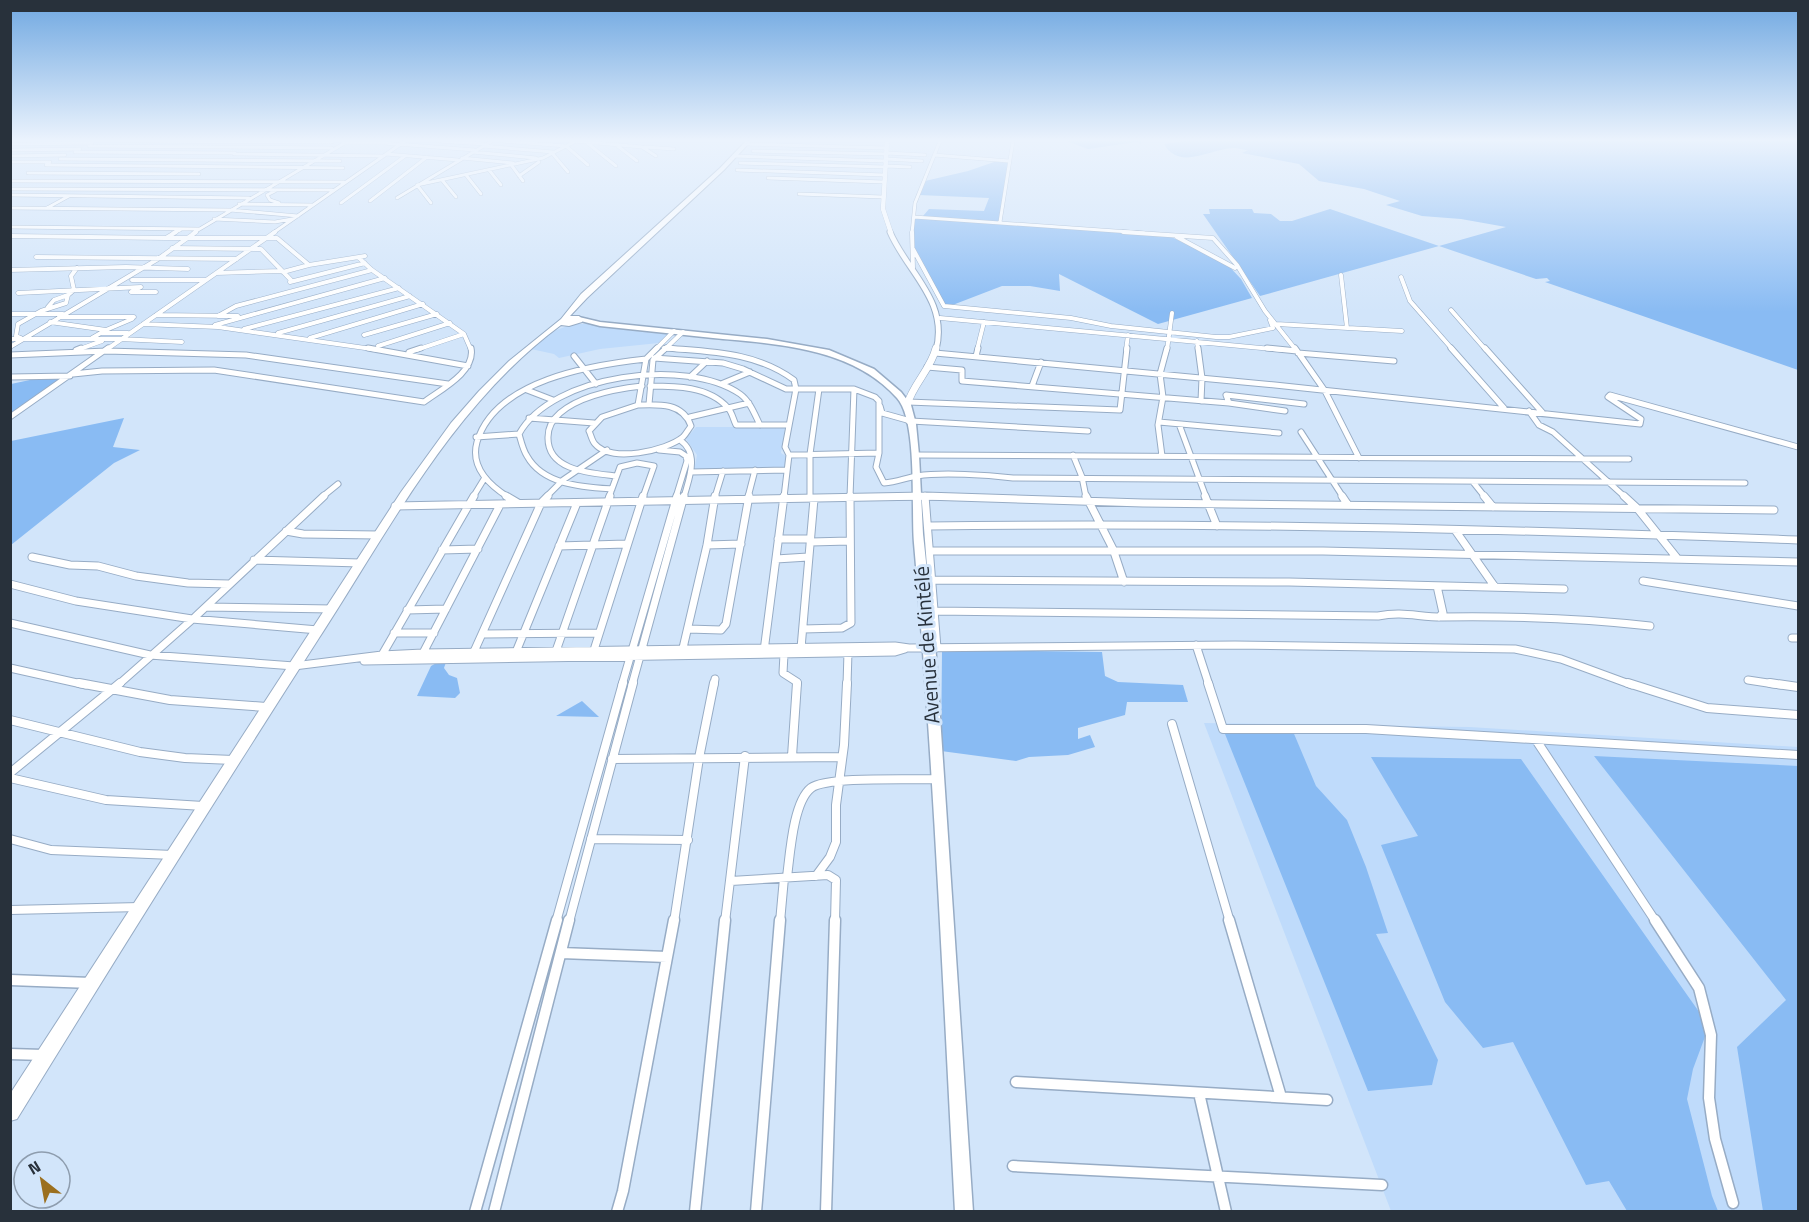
<svg xmlns="http://www.w3.org/2000/svg" width="1809" height="1222" viewBox="0 0 1809 1222" font-family="'Titillium Web',sans-serif">
  <style>
    .built { fill: #bfdbfb }
    .green { fill: #89bbf3 }
    .lines { fill: none; stroke-linecap: round; stroke-linejoin: round }
    .street-far5-casing { stroke: #97acc5; stroke-width: 4 }
    .street-far4-casing { stroke: #97acc5; stroke-width: 5 }
    .street-far3-casing { stroke: #97acc5; stroke-width: 7 }
    .street-far2-casing { stroke: #97acc5; stroke-width: 9 }
    .street-far1-casing { stroke: #97acc5; stroke-width: 10 }
    .street-casing { stroke: #97acc5; stroke-width: 13 }
    .secondary-far2-casing { stroke: #97acc5; stroke-width: 5 }
    .secondary-far1-casing { stroke: #97acc5; stroke-width: 7 }
    .secondary-casing { stroke: #97acc5; stroke-width: 8 }
    .primary-casing { stroke: #97acc5; stroke-width: 3 }
    .highway-casing { stroke: #97acc5; stroke-width: 2 }
    .street-far5 { stroke: #fff; stroke-width: 3 }
    .street-far4 { stroke: #fff; stroke-width: 4 }
    .street-far3 { stroke: #fff; stroke-width: 5 }
    .street-far2 { stroke: #fff; stroke-width: 7 }
    .street-far1 { stroke: #fff; stroke-width: 8 }
    .street { stroke: #fff; stroke-width: 10 }
    .secondary-far2 { stroke: #fff; stroke-width: 4.5 }
    .secondary-far1 { stroke: #fff; stroke-width: 5 }
    .secondary { stroke: #fff; stroke-width: 7 }
    .primary { fill: #fff; fill-rule: evenodd }
    .highway { fill: #fff; fill-rule: evenodd }
    .labels { text-anchor: middle; stroke-width: 6; stroke-linejoin: round; paint-order: stroke }
    .street-label { font-size: 21px; fill: #28313b; stroke: #d2e5fa }
  </style>
  <rect width="100%" height="100%" fill="#d2e5fa"/>
  <path class="built" d="M573 324H598L673 331 659 343 600 349 559 358 554 354 531 349 551 332Z
    M696 427H785L781 453 786 456 784 469 694 471 697 455 686 439Z
    M1204 723 1469 727 1798 747V1211H1391Z"/>
  <path class="green" d="M1066 141H1141V144L1137 142 1088 149Z
    M1183 141H1798V370L1545 282 1550 281 1547 278 1536 279 1439 246 1260 296 1203 214H1210L1209 209H1252L1254 213 1271 214 1280 221H1292L1330 209 1439 246 1506 227 1461 219 1422 216 1386 205 1400 201 1364 189 1319 181 1299 164 1242 153 1248 150C1243 150 1238 148 1234 148 1208 149 1180 171 1164 144Z
    M1000 160 1009 161 1000 222 1167 235 1225 262 1241 279 1252 298 1158 324 1059 274 1060 291 1030 286H1002L950 306H944L913 249 912 218 923 216 929 209 984 211 989 198 919 195 925 181 968 171Z
    M44 377H65L11 415V384Z
    M124 418 113 447 140 450 114 463 11 545V441Z
    M959 650 1102 652 1105 676 1118 682 1183 685 1188 702H1127L1125 715 1078 728V739L1090 735 1095 747 1068 755 1029 757 1016 761 941 751 942 652Z
    M442 660 446 662 444 668 449 675 457 678 460 693 455 698 417 696 431 666Z
    M582 701 599 717 556 716Z
    M1223 729H1292L1316 786 1347 820 1366 867 1388 933 1376 934 1438 1060 1432 1085 1368 1091Z
    M1594 756 1798 766V1211H1763L1737 1047 1786 1000Z
    M1371 757 1521 759 1709 1026 1693 1069 1687 1099 1712 1196 1718 1211H1627L1609 1181 1586 1185 1513 1042 1483 1048 1445 1002 1381 845 1418 836Z"/>
  <g class="lines">
    <g class="street-far5-casing">
      <path id="street-far5" d="M121 141 332 142
        M437 141 486 144
        M501 141 566 146 588 165
        M574 141 642 147 656 156
        M586 142 616 166
        M343 143H383L475 150
        M10 144 92 143
        M615 144 637 161
        M745 144 887 148
        M89 146 332 148
        M483 146 553 152
        M645 147 674 149
        M10 150 80 149
        M753 151 887 154
        M75 152 235 153
        M472 152 536 158
        M552 153 568 172
        M887 153 925 155
        M234 154 384 156
        M386 154 458 160
        M934 155 1009 161
        M10 156 65 155
        M734 156 886 161
        M462 158 513 163
        M60 159 340 161
        M886 159 922 161
        M10 162H50
        M740 163 885 167
        M46 165 343 168
        M512 166 523 181
        M886 166 910 167
        M489 170 501 185
        M737 170 885 175
        M28 173 199 174
        M466 175 481 194
        M519 176 539 162
        M768 178 884 182
        M442 180 456 197
        M10 181 344 182
        M10 189 332 190
        M275 191 267 195 270 200 279 203
        M799 194 883 197
        M10 195 249 198
        M397 198 492 141
        M370 201 427 157
        M341 203 405 156
        M431 203 417 185 543 158 576 141
        M239 204 312 205
        M10 208 230 210 298 216
        M47 208 69 196
        M914 217 1144 233
        M214 219 275 222 292 219
        M1000 222 1013 141
        M10 227 199 229
        M173 233 180 230
        M193 233 348 141
        M273 233 405 141
        M912 233 915 203 940 141"/>
    </g>
    <g class="street-far4-casing">
      <path id="street-far4" d="M176 232 166 238H277L309 265
        M912 232 913 268
        M1123 232 1213 238 1237 265 1265 311 1296 350
        M10 236 166 238
        M1177 237 1235 268
        M172 248 261 249 291 280
        M913 249 944 306 1071 318 1111 326 1216 337H1229L1273 328 1270 320
        M36 257 237 259
        M359 258 372 270 464 334 471 350
        M10 270 126 267 188 269
        M283 272 309 265 365 256
        M216 273 282 271
        M1341 275 1347 328
        M1401 277 1410 301 1453 350
        M132 280H206
        M290 282 365 263
        M18 293 141 287 131 292H156
        M48 307 54 300 68 295
        M1451 310 1486 350
        M10 314H63
        M156 315 238 316
        M218 316 236 306 372 270
        M59 317H134
        M940 318 1283 350
        M50 322 106 330 92 338
        M143 324 218 327 379 350
        M1276 324 1402 331
        M215 325 385 278
        M244 329 399 288
        M106 330 132 319
        M103 333H128
        M278 333 410 296
        M364 335 437 314
        M21 338 16 336 18 324 41 311 66 303 68 295 74 290 71 276 77 268
        M310 338 423 304
        M10 339H120L182 342
        M1197 341 1198 350
        M378 346 450 323
        M10 347 158 259 196 232
        M664 348 686 350
        M77 350 102 341
        M106 350 275 232
        M416 350 464 334
        M655 350 674 331
        M664 350 683 332
        M977 350 984 322
        M1126 350 1128 335
        M1167 350 1172 313"/>
    </g>
    <g class="street-far3-casing">
      <path id="street-far3" d="M368 348 468 366
        M666 348C712 352 756 352 794 380L796 389 785 447 789 455 784 497
        M1198 348 1202 378 1201 401
        M1267 348 1297 351
        M1295 348 1325 391 1359 458
        M1451 348 1504 408
        M1485 348 1542 412
        M76 350 81 348
        M409 352 421 348
        M935 353 1275 385 1640 424 1641 419 1608 397 1610 395 1798 447
        M1298 353 1394 361
        M10 355 107 351 246 355 448 384
        M574 356 596 384
        M976 356 978 348
        M654 358 723 363 743 369 786 389H854L850 497
        M927 367 962 370V381L1229 403 1285 411
        M73 374 102 371 214 370 424 402C440 390 476 372 471 348
        M10 377 70 376
        M690 377 707 361
        M721 384 750 372
        M650 386C675 386 709 386 728 408 732 412 733 419 736 425H789
        M1032 386 1041 362
        M854 389 875 397 879 401V453L876 467 884 483C897 482 905 478 917 476 942 472 987 475 1013 478L1745 483
        M527 390 553 400
        M908 402 1120 410 1127 348
        M1229 403 1226 395 1304 404
        M649 404 653 360 666 348
        M638 405C660 404 683 403 691 426 688 430 686 434 683 437 666 451 611 463 595 444 592 441 591 435 589 431L602 417Z
        M638 405 646 359 657 348
        M880 406 882 413 907 420 912 424
        M1529 411 1539 425 1553 432 1625 497
        M10 417 108 348
        M690 417 749 403
        M529 418 594 423
        M911 421 1088 431
        M1159 422 1279 433
        M1179 424 1206 497
        M1301 432 1343 497
        M476 437 519 434
        M680 440C700 454 689 478 684 497
        M659 450 680 452 686 456 687 461 676 497
        M789 455 879 453
        M915 455 1629 459
        M1073 455 1082 477 1086 497
        M1162 456 1158 425 1163 397 1160 374 1167 348
        M691 472 787 470
        M616 476C591 473 547 471 548 437 548 427 553 419 560 413 581 395 615 389 642 386
        M1473 482 1485 497
        M612 489C583 487 543 485 527 456 523 450 521 441 519 434 552 374 687 357 740 394 750 401 755 415 760 425
        M322 497 338 484
        M473 497 484 479
        M508 497C489 485 470 467 477 442 495 380 591 365 646 359
        M546 497 563 480 607 450
        M609 497 620 467 637 463 654 466 643 497
        M715 497 723 471
        M748 497 755 470
        M810 497V454L819 389
        M852 497H968"/>
    </g>
    <g class="street-far2-casing">
      <path id="street-far2" d="M506 496 518 503
        M925 496 937 648
        M1086 496 1113 549 1124 582
        M1205 496 1217 526
        M1342 496 1348 505
        M1484 496 1493 507
        M1624 496 1637 508 1677 558
        M395 506 925 496 1143 503 1774 510
        M929 526C1219 522 1509 529 1798 540
        M1455 530 1495 587
        M286 531 303 534 378 535
        M778 539H810
        M811 542 849 541
        M707 545 741 544
        M559 546 626 544
        M442 550 478 549
        M930 551H1323L1798 562
        M32 557 70 565 98 566 136 576 188 583 229 584
        M776 559 808 557
        M254 560 360 563
        M932 580 1289 582 1564 589
        M1643 581 1798 606
        M10 584 76 601 192 619 318 630
        M1437 586 1443 613 1439 617
        M206 607 332 609
        M407 610 446 609
        M934 611 1378 616C1403 611 1418 617 1442 617 1512 616 1580 618 1650 626
        M10 623 150 655 294 666 382 655 423 653 895 646 909 648 1235 645 1515 649 1561 659 1632 685
        M688 629 721 630 726 624 749 496
        M803 629 842 628 851 623 850 496
        M394 633H434
        M484 634 599 633
        M1792 638H1798
        M1196 645 1209 685
        M683 648 707 545 715 496
        M801 648 814 499
        M594 650 643 496
        M556 651 610 496
        M764 651 784 496
        M516 652 577 503
        M423 653 500 505
        M784 654 783 673 797 682V685
        M382 655 474 496
        M472 656 541 503 548 496
        M364 661 895 652 905 649
        M10 668 86 685
        M1748 680 1781 685
        M118 685 195 617 324 496
        M622 685 677 496
        M632 685 684 496
        M714 685 715 679
        M847 685 848 652"/>
    </g>
    <g class="street-far1-casing">
      <path id="street-far1" d="M79 683 170 700 266 707
        M1208 683 1223 729H1366L1798 755
        M1628 683 1707 708 1798 715
        M1770 683 1798 687
        M10 720 140 752 185 758 233 760
        M1172 724 1230 922
        M1536 740 1656 922
        M792 756 797 683
        M612 759 842 757
        M10 773 120 683
        M10 778 106 800 203 806
        M10 839 51 850 173 855
        M591 839 688 840
        M816 876 830 857 836 842V805L844 745 847 683
        M787 877C790 855 793 802 811 788 827 776 913 780 936 779
        M731 881 828 875 836 880 835 922
        M10 910 140 907
        M556 922 623 683
        M569 922 633 683
        M674 922 699 758 714 683
        M725 922 745 756
        M780 922 784 878"/>
    </g>
    <g class="street-casing">
      <path id="street" d="M1229 920 1281 1097
        M1655 920 1699 988 1711 1035 1709 1098 1715 1139 1733 1203
        M561 953 667 957
        M10 980 91 983
        M10 1054 43 1055
        M1016 1082 1327 1100
        M1199 1093 1226 1212
        M1013 1166 1382 1185
        M475 1212 557 920
        M494 1212 569 920
        M617 1212 623 1191 674 920
        M695 1212 725 920
        M756 1212 780 920
        M826 1212 835 920"/>
    </g>
    <g class="secondary-far2-casing">
      <path id="secondary-far2" d="M887 141 883 209 891 233"/>
    </g>
    <g class="secondary-far1-casing">
      <path id="secondary-far1" d="M890 232C907 272 949 301 936 350"/>
    </g>
    <g class="secondary-casing">
      <path id="secondary" d="M907 405C913 384 931 369 936 348"/>
    </g>
    <g class="primary-casing">
      <path id="primary" d="M579 317 600 322 767 339 829 350 874 369 901 392 911 405 916 424 919 455 923 534 936 656 973 1212H955C943 989 934 765 914 543 911 509 918 421 897 398 852 347 776 344 713 338 675 334 638 330 600 326L577 320 576 319Z"/>
    </g>
    <g class="highway-casing">
      <path id="highway" d="M746 141H751L724 170 587 298 570 316H579L583 320 582 322 569 326 561 325C453 405 391 527 319 638 217 797 116 958 17 1119L10 1121V1094L401 492 451 423 479 391 509 361 561 319 581 294 720 168Z"/>
    </g>
    <use href="#street-far5" class="street-far5"/>
    <use href="#street-far4" class="street-far4"/>
    <use href="#street-far3" class="street-far3"/>
    <use href="#street-far2" class="street-far2"/>
    <use href="#street-far1" class="street-far1"/>
    <use href="#street" class="street"/>
    <use href="#secondary-far2" class="secondary-far2"/>
    <use href="#secondary-far1" class="secondary-far1"/>
    <use href="#secondary" class="secondary"/>
    <use href="#primary" class="primary"/>
    <use href="#highway" class="highway"/>
  </g>
  <linearGradient id="sky" x2="0" y2="1"><stop stop-color="#70a8e1"/><stop offset="0.45" stop-color="#ebf3fd"/><stop offset="1" stop-color="#ebf3fd" stop-opacity="0"/></linearGradient>
  <rect width="1809" height="312" fill="url(#sky)"/>
  <g class="labels">
    <g class="street-label">
      <text transform="translate(927 645) rotate(-94)" y="7">Avenue de Kintélé</text>
    </g>
  </g>
  <rect width="1809" height="1222" fill="none" stroke="#28313b" stroke-width="24"/>
  <g transform="translate(42 1180) rotate(329)"><circle r="28" fill="#d2e5fa" stroke="#8e9dae" stroke-width="1.5"/>
  <path d="M0-4.5L10 22L0 15L-10 22Z" fill="#9b6f1e"/>
  <text y="-9" font-size="16" font-weight="bold" text-anchor="middle" fill="#28313b">N</text>
  </g>
</svg>
